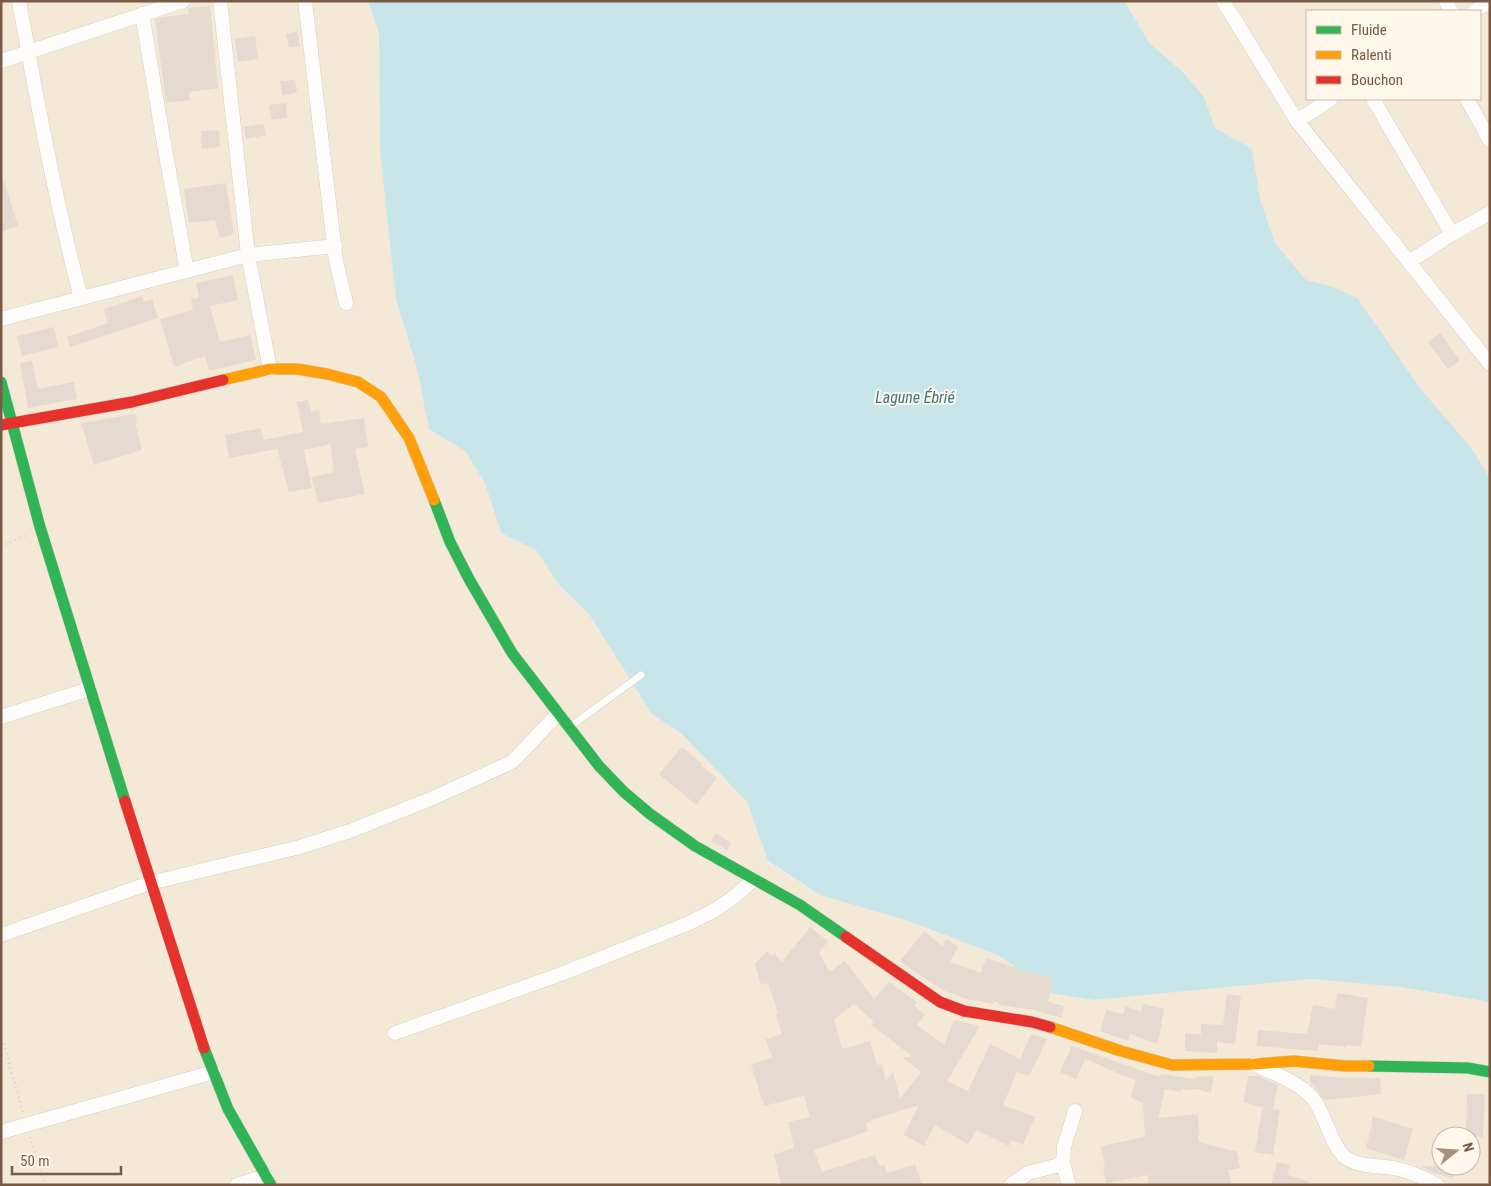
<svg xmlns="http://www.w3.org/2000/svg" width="1491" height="1186" viewBox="0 0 1491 1186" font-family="'Roboto Condensed',sans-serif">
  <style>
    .residential { fill: #f4e8d7; fill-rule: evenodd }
    .water { fill: #c8e5e9 }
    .building { fill: #e5dacf; fill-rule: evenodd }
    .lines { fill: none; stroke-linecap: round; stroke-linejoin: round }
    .lane-casing { stroke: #d7cdc3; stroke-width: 8 }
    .street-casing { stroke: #d7cdc3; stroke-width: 15 }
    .fast-casing { stroke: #d9cfc4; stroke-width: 12 }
    .slow-casing { stroke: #d9cfc4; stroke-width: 12 }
    .jam-casing { stroke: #d9cfc4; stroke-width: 12 }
    .path { stroke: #d9d0c8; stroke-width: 2.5; stroke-dasharray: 1 4; stroke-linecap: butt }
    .lane { stroke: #fefdfc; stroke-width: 7 }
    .street { stroke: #fefdfc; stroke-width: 14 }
    .fast { stroke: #30b455; stroke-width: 11 }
    .slow { stroke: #ff9f0a; stroke-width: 11 }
    .jam { stroke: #e5322d; stroke-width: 11 }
    .labels { text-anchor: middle; stroke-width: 4; stroke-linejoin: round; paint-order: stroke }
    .water-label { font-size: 16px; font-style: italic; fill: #3b7786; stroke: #fff7ea }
  </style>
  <rect width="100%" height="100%" fill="#f8f2e8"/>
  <path class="residential" d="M1 1H368L379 33 380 150 429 429 465 451 485 483 501 533 537 551 558 584 589 614 652 714 682 734 747 802 768 862 820 895 909 921 1000 956 1049 993 1094 1000 1311 979 1400 987 1485 1001 1490 1004V1185H1ZM1441 1136H1471V1166H1441Z
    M1124 1H1490V478L1472 449 1420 388 1330 286 1305 280 1275 243 1260 199 1252 149 1215 128 1204 97 1183 72 1150 44ZM1307 11H1480V99H1307Z"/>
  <path class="water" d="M368 1H1124L1150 44 1183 72 1204 97 1215 128 1252 149 1260 199 1275 243 1306 280 1330 286 1357 298 1420 388 1472 449 1490 478V1004L1485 1001 1400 987 1311 979 1094 1000 1049 993 1000 956 909 921 820 895 768 861 747 802 682 734 652 714 589 614 558 584 537 551 501 533 485 483 465 451 429 429 417 368 396 299 380 150 379 33Z"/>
  <path class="building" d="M210 6 218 88 189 92 190 100 166 103 155 19 164 17 189 14 188 8Z
    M297 31 300 46 289 48 286 34Z
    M255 36 258 59 238 62 235 39Z
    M295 80 297 92 283 96 280 81Z
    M286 103 287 118 271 120 269 105Z
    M263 124 266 135 246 139 244 127Z
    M219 130 220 147 202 149 201 131Z
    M1 181H4L18 226 1 232Z
    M226 183 234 234 220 238 215 220 189 223 184 189Z
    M233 275 238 300 210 306 220 342 250 335 256 360 209 371 205 356 174 367 160 319 193 310 191 299 199 298 196 283Z
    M142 296 144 302 152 299 158 318 70 347 67 337 108 323 104 309Z
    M54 327 58 347 22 356 17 336Z
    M1440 333 1460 360 1448 369 1428 342Z
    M32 361 38 389 74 382 77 399 28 408 20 363Z
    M308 400 311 412 319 410 321 424 364 418 368 447 355 449 365 494 318 503 312 477 334 472 330 444 304 450 312 488 289 492 277 449 229 458 225 435 261 428 263 440 303 432 297 402Z
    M135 414 137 423H135L142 450 94 465 81 423Z
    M682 747 702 764 701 766 717 778 696 805 659 774Z
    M715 833 732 843 727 850 711 841Z
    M810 927 828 941 819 953 830 972 845 961 874 999 889 982 917 1002 914 1006 925 1014 917 1025 944 1045 954 1020 980 1026 947 1081 968 1091 990 1044 1020 1059 1031 1034 1047 1039 1029 1076 1017 1072 1003 1105 1035 1117 1023 1145 1010 1140 1009 1146 977 1130 968 1144 935 1125 924 1146 904 1135 919 1105 871 1120V1121L866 1123 868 1131 814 1150 822 1172 875 1155 879 1166 884 1164 887 1173 915 1164 922 1185H858L857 1183 851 1185H781L774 1154 794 1148 788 1122 810 1117 804 1096 764 1106 751 1065 772 1057 766 1039 782 1034 776 1014 778 1013 768 983 761 985 755 964 767 951 771 956 775 954 782 962ZM854 1004 874 1022 870 1024 912 1056 903 1058 921 1072 900 1099 893 1072 886 1081 882 1064 877 1065 870 1041 842 1049 834 1019Z
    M924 931 942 946 947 939 958 947 950 962 981 973 986 958 1029 972 1053 977 1048 1002 1064 1006 1061 1018 1034 1010 1001 1005 994 1001 993 1004 967 999 945 991 923 977 900 961Z
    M1337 993 1368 998 1361 1047 1346 1045V1047L1319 1044 1318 1051 1257 1046 1258 1030 1307 1034 1313 1005 1335 1009Z
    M1227 994 1241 996 1235 1044 1217 1042V1053L1185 1051V1034H1201V1024L1223 1025Z
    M1144 1004 1164 1009 1158 1044 1130 1034 1128 1041 1100 1031 1106 1010 1123 1014 1126 1006 1141 1012Z
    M1072 1046 1160 1077 1161 1074 1195 1079V1077L1214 1076 1211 1093 1196 1089 1181 1090V1092L1165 1089 1158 1118 1198 1114 1199 1142 1237 1152 1240 1168 1228 1170 1231 1183 1223 1185H1148V1175L1106 1183 1103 1167H1105L1101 1146 1145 1137 1143 1103 1130 1097 1136 1081 1085 1059 1076 1079 1060 1072Z
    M1310 1075 1345 1078H1380L1381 1094 1324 1100 1314 1085 1310 1083Z
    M1248 1076H1258L1278 1085 1273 1109 1280 1110 1273 1155 1255 1152 1262 1109 1266 1108 1243 1102Z
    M1467 1094H1485L1483 1137 1466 1136Z
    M1372 1116 1413 1129 1404 1160 1366 1148 1372 1124Z
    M1277 1162 1290 1165 1287 1175 1309 1181V1185H1271Z
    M1421 1166H1456L1453 1178 1434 1173Z"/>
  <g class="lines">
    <g class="lane-casing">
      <path id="lane" d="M571 726 641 675"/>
    </g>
    <g class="street-casing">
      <path id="street" d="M19 1C37 101 55 200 81 298
        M220 1 248 255 270 369
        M305 1 336 261 346 303
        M1223 1 1297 121 1490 364
        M1446 1 1451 11
        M1474 11 1490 2
        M142 14 160 121 187 271
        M1 61 183 1
        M1373 99 1452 234 1409 262
        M1467 99 1490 141
        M1297 121 1331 99
        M1452 234 1490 213
        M1 319 248 255 335 246
        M1 717 89 689
        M1 935 150 883 300 847 350 831 433 798 512 762 558 714
        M395 1033 561 974 687 924 715 910 735 896 753 880
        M1255 1064C1275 1075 1304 1083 1316 1103 1326 1118 1332 1147 1345 1157 1359 1168 1382 1165 1398 1169 1412 1172 1424 1178 1437 1185
        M1 1132 214 1072
        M237 1185 266 1176
        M1011 1185 1028 1173 1063 1164
        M1069 1185 1063 1164 1064 1147 1075 1111"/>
    </g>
    <g class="fast-casing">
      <path id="fast" d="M1 382 40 527 125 801
        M434 500 450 542 469 579 512 653 599 766 624 792 650 814 695 846 800 905 846 937
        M204 1048 228 1109 271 1185
        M1369 1066 1468 1068 1490 1072"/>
    </g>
    <g class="slow-casing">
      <path id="slow" d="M223 380 270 369H297L327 374 358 382 381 397 409 438 434 500
        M1050 1027 1121 1051 1172 1065 1254 1064 1294 1061 1345 1066H1369"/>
    </g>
    <g class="jam-casing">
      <path id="jam" d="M1 425 132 402 223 380
        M125 801 204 1048
        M846 937 940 1002 964 1011 1032 1022 1050 1027"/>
    </g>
    <path class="path" d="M1 546 26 535
      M1 1034 23 1113
      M30 1137 45 1185"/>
    <use href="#lane" class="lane"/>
    <use href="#street" class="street"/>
    <use href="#fast" class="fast"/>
    <use href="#slow" class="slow"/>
    <use href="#jam" class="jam"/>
  </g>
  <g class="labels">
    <g class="water-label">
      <text x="915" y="403">Lagune Ébrié</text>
    </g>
  </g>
  <rect width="1491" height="1186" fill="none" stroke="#785a46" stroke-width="5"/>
  <rect x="1306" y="10" width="175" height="90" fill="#fff7ea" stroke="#c9b8a8"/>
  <rect x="1316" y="26" width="25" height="8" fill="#30b455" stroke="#c9b8a8"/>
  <text x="1351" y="35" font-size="15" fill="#785a46">Fluide</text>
  <rect x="1316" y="51" width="25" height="8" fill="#ff9f0a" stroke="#c9b8a8"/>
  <text x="1351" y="60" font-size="15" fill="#785a46">Ralenti</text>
  <rect x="1316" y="76" width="25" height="8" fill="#e5322d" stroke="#c9b8a8"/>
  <text x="1351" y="85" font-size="15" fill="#785a46">Bouchon</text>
  <g transform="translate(1456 1151) rotate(73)"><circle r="24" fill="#fff7ea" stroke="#c9b8a8"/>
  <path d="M0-4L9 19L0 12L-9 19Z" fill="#a58f7f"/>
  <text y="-8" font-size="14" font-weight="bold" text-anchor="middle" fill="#785a46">N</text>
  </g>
  <path d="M12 1166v8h109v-8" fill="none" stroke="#785a46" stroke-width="2.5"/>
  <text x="20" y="1166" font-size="15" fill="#785a46" stroke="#fff7ea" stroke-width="4" paint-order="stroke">50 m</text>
</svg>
